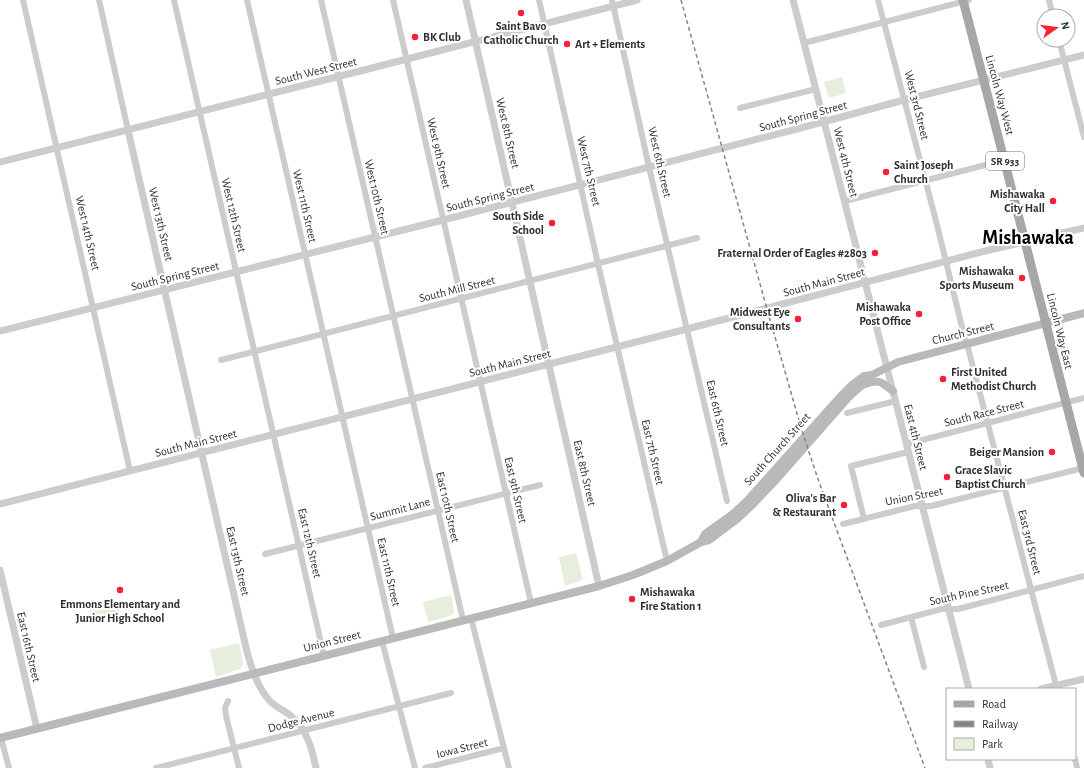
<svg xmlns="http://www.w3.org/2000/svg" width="1084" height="768" viewBox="0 0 1084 768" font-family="'Alegreya Sans',sans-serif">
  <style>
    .green { fill: #e6eedc }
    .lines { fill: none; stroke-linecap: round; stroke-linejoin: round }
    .minor { stroke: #ccc; stroke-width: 6 }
    .tertiary { stroke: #ccc; stroke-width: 7 }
    .secondary { stroke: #b9b9b9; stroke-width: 8 }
    .primary { stroke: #a7a7a7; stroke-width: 9 }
    .rail { stroke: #848484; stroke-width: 1.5; stroke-dasharray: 4 3; stroke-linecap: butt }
    .poi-dot { fill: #f62134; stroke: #fff; stroke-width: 1.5 }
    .labels { text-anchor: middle; stroke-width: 4; stroke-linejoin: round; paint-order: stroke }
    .shield { fill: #fff; stroke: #6d6d6d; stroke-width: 1 }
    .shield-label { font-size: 11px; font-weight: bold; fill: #2f2f2f }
    .poi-label { font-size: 12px; font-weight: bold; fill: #2f2f2f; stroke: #fff; text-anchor: end }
    .street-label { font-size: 12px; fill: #2f2f2f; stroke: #fff }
    .town-label { font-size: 20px; font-weight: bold; fill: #000; stroke: #fff }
  </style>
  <rect width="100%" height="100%" fill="#fff"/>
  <path class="green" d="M842 77 846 93 829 98 824 82Z
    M576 553 583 580 565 586 559 557Z
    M451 595 454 611 453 615 428 622 423 602Z
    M118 604 120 607 119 612C112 618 104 622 95 623L91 619 89 611Z
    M239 643 243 662V665L240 669 216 677 210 650Z"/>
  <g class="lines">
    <path class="minor" d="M23 0 130 471
      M99 0 128 130
      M174 0 324 656
      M247 0 393 638
      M321 0 463 620
      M393 0 531 603
      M539 0 598 264 667 561
      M612 0 649 167 727 501
      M878 0 936 221 962 327 967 344 1057 689
      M1049 0 1053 16
      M1059 40 1084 137
      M804 43 969 0
      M740 108 816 89
      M845 201 1005 160
      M221 360 697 238
      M847 413 896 401
      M907 444 1084 398
      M864 519 851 466 908 452
      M843 524 915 506H931L1083 468
      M265 554 540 485
      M911 617 924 667
      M471 618 509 768
      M881 625 942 609H958L1084 576
      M382 641 415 768
      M228 701 225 708 226 716 239 768
      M1 738 9 768
      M1075 759 1077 768
      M156 768 451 693
      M425 768 504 748"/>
    <path class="tertiary" d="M466 0 599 586
      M793 0 969 689
      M128 130 247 652C252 669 257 686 269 700 275 707 284 710 291 716 307 729 312 749 316 768
      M0 162 372 68 637 0
      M0 331 443 220 797 129 904 100 1084 55
      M0 504 687 329 981 252 1084 228
      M0 570 37 729
      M1041 689 1084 679
      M988 759 990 768"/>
    <path class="secondary" d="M865 384C880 379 881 382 893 391
      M701 542 705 534 733 514 747 501 842 395 851 386 864 376 872 375 898 362 1084 313
      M0 738 599 586 633 575 667 561 701 542 709 540 737 519 752 505 773 483 846 400C854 391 865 384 872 375"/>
    <path class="primary" d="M963 0 1008 175 1084 473"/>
    <path class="rail" d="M681 0 767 309 802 431 819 482 925 768"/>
  </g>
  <g class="poi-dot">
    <circle cx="521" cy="13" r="4"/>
    <circle cx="415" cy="37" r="4"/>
    <circle cx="567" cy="44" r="4"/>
    <circle cx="886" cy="172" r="4"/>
    <circle cx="1053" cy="201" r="4"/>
    <circle cx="552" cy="223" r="4"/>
    <circle cx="875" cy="253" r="4"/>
    <circle cx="1022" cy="278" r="4"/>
    <circle cx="919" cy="314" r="4"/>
    <circle cx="798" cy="319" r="4"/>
    <circle cx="943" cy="379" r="4"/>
    <circle cx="1052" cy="452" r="4"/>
    <circle cx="947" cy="477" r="4"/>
    <circle cx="844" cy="505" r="4"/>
    <circle cx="120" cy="590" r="4"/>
    <circle cx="632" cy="599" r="4"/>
  </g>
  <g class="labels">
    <rect class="shield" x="986" y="152" width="38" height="18" rx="3"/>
    <g class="shield-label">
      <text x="1005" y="165">SR 933</text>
    </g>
    <g class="poi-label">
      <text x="521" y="30" text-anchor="middle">Saint Bavo<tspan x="521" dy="14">Catholic Church</tspan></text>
      <text x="423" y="41" text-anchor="start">BK Club</text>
      <text x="575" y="48" text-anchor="start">Art + Elements</text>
      <text x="894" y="169" text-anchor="start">Saint Joseph<tspan x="894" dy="14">Church</tspan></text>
      <text x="1045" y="198">Mishawaka<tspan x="1045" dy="14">City Hall</tspan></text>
      <text x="544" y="220">South Side<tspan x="544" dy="14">School</tspan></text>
      <text x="867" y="257">Fraternal Order of Eagles #2803</text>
      <text x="1014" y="275">Mishawaka<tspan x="1014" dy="14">Sports Museum</tspan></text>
      <text x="911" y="311">Mishawaka<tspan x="911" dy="14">Post Office</tspan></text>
      <text x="790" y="316">Midwest Eye<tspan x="790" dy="14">Consultants</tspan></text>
      <text x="951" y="376" text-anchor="start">First United<tspan x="951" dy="14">Methodist Church</tspan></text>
      <text x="1044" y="456">Beiger Mansion</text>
      <text x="955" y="474" text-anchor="start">Grace Slavic<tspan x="955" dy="14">Baptist Church</tspan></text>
      <text x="836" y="502">Oliva's Bar<tspan x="836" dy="14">&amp; Restaurant</tspan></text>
      <text x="640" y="596" text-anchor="start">Mishawaka<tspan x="640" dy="14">Fire Station 1</tspan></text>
      <text x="120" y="608" text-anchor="middle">Emmons Elementary and<tspan x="120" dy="14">Junior High School</tspan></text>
    </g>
    <g class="street-label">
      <text transform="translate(316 71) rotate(-14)" y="4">South West Street</text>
      <text transform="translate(1000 95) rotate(75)" y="4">Lincoln Way West</text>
      <text transform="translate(917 105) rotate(76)" y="4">West 3rd Street</text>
      <text transform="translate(803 116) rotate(-15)" y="4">South Spring Street</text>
      <text transform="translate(508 133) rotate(77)" y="4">West 8th Street</text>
      <text transform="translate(439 153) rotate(77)" y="4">West 9th Street</text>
      <text transform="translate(660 162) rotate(77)" y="4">West 6th Street</text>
      <text transform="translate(846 162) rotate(76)" y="4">West 4th Street</text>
      <text transform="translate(589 171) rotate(77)" y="4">West 7th Street</text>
      <text transform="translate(377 197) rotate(77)" y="4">West 10th Street</text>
      <text transform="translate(490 197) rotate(-14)" y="4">South Spring Street</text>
      <text transform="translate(305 206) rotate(77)" y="4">West 11th Street</text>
      <text transform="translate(234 215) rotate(77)" y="4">West 12th Street</text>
      <text transform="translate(161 224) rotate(77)" y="4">West 13th Street</text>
      <text transform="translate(88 233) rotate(77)" y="4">West 14th Street</text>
      <text transform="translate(175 276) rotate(-14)" y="4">South Spring Street</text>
      <text transform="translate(824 282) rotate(-15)" y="4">South Main Street</text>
      <text transform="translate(457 289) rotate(-14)" y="4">South Mill Street</text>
      <text transform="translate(1060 331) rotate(76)" y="4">Lincoln Way East</text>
      <text transform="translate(963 333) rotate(-14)" y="4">Church Street</text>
      <text transform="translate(510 363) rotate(-14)" y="4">South Main Street</text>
      <text transform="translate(718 413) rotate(77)" y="4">East 6th Street</text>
      <text transform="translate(984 413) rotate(-14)" y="4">South Race Street</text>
      <text transform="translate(916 437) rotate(76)" y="4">East 4th Street</text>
      <text transform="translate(196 443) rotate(-14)" y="4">South Main Street</text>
      <text transform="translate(777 449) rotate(-48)" y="4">South Church Street</text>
      <text transform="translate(653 452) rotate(77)" y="4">East 7th Street</text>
      <text transform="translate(585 473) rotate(77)" y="4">East 8th Street</text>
      <text transform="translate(516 490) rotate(77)" y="4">East 9th Street</text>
      <text transform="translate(914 496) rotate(-11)" y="4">Union Street</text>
      <text transform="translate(448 507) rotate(77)" y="4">East 10th Street</text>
      <text transform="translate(400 509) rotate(-15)" y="4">Summit Lane</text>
      <text transform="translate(1030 542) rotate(76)" y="4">East 3rd Street</text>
      <text transform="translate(310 543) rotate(77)" y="4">East 12th Street</text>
      <text transform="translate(238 561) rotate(77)" y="4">East 13th Street</text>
      <text transform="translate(389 572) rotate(77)" y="4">East 11th Street</text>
      <text transform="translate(969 593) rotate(-12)" y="4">South Pine Street</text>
      <text transform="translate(332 641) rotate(-14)" y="4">Union Street</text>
      <text transform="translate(29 647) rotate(77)" y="4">East 16th Street</text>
      <text transform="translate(301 720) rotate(-14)" y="4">Dodge Avenue</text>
      <text transform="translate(462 748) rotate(-14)" y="4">Iowa Street</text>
    </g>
    <g class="town-label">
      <text x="1028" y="244">Mishawaka</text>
    </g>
  </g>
  <rect x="946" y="688" width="130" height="72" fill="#ffffff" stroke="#acacac"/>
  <rect x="954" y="701" width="20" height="6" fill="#a7a7a7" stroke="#acacac"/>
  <text x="982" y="708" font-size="12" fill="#2f2f2f">Road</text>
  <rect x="954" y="721" width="20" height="6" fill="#848484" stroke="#acacac"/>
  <text x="982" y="728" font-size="12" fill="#2f2f2f">Railway</text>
  <rect x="954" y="738" width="20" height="12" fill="#e6eedc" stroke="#acacac"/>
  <text x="982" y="748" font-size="12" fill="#2f2f2f">Park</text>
  <g transform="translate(1056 28) rotate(76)"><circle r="19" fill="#ffffff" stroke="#acacac"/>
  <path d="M0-3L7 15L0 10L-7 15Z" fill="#f62134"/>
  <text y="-6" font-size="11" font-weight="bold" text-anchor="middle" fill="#2f2f2f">N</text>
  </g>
</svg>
